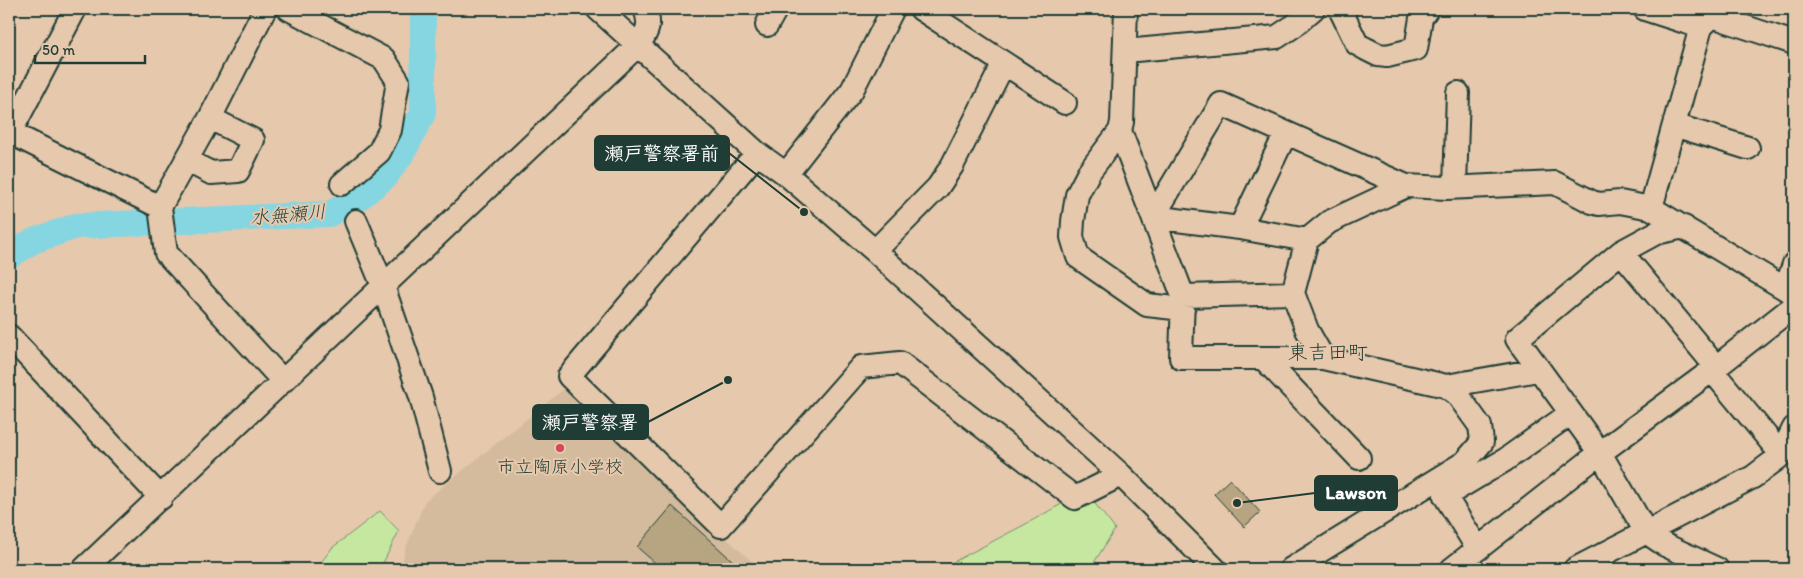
<svg xmlns="http://www.w3.org/2000/svg" width="1803" height="578" viewBox="0 0 1803 578" font-family="Itim,'Klee One',sans-serif">
  <style>
    .built { fill: #d4bb9e }
    .green { fill: #c6e7a0; stroke: #72926a }
    .lines { fill: none; stroke-linecap: round; stroke-linejoin: round }
    .river { stroke: #86d6e1; stroke-width: 26 }
    .building { fill: #b7a582; stroke: #1f3d34 }
    .minor-casing { stroke: #1f3d34; stroke-width: 26 }
    .minor { stroke: #e6c8ad; stroke-width: 22 }
    .poi-dot { fill: #d1495b; stroke: #e6c8ad; stroke-width: 2 }
    .labels { text-anchor: middle; stroke-width: 4; stroke-linejoin: round; paint-order: stroke }
    .poi-label { font-size: 18px; fill: #1f3d34; stroke: #e6c8ad }
    .water-label { font-size: 19px; font-style: italic; fill: #24453d; stroke: #e6c8ad }
    .quarter-label { font-size: 20px; fill: #1f3d34; stroke: #e6c8ad }
    .leader { fill: none; stroke: #1f3d34; stroke-width: 2 }
    .callout-dot { fill: #1f3d34; stroke: #e6c8ad; stroke-width: 2 }
    .callout { fill: #1f3d34; stroke: #1f3d34; stroke-width: 2 }
    .callout-label { font-size: 19px; text-anchor: middle; font-weight: bold; fill: #fff }
  </style>
  <rect width="100%" height="100%" fill="#e6c8ad"/>
  <filter id="ink" filterUnits="userSpaceOnUse"><feTurbulence type="fractalNoise" baseFrequency=".02" numOctaves="2"/><feDisplacementMap in="SourceGraphic" scale="10" xChannelSelector="R" yChannelSelector="G"/><feConvolveMatrix kernelMatrix="1 2 1 2 8 2 1 2 1" color-interpolation-filters="sRGB"/></filter>
  <g filter="url(#ink)">
    <path class="built" d="M565 388 670 487 760 569H401L405 550 425 501Z"/>
    <path class="green" d="M1085 491 1115 529 1090 569H940L1024 525Z
      M380 511 399 531 380 569H316L332 548Z"/>
    <g class="lines">
      <path class="river" d="M9 256 33 241 76 226 329 214 356 200 385 177 403 152 423 113V9"/>
    </g>
    <path class="building" d="M1230 479 1260 512 1244 527 1214 494Z
      M672 506 735 563 729 569H662L637 547Z"/>
    <g class="lines">
      <g class="minor-casing">
        <path id="minor" d="M265 9 210 118 160 207 166 253 283 381
          M289 9 384 59 398 81 390 130 379 152 342 184
          M598 9 757 153 786 174 875 251 1121 475 1215 569
          M921 9 1065 103
          M1126 9 1122 122 1120 131 1183 296 1181 358H1323L1446 386 1538 370
          M1340 9 1357 44 1366 49 1378 55 1387 56 1416 49 1421 18 1427 9
          M1645 9 1701 27
          M1699 9 1712 16 1794 43
          M767 25 776 9
          M1125 51 1277 37 1295 25 1313 9
          M1674 125 1748 148
          M1120 131 1089 172 1077 195 1073 221 1072 237 1078 257 1147 305 1183 309
          M9 132 160 207
          M10 133 75 9
          M757 153 569 376 721 526 861 367 900 363 1075 498 1121 475
          M186 160 211 173 238 171 253 140 210 118
          M786 174 852 90 893 9
          M1455 187 1458 93
          M1651 208 1701 27 1712 16
          M1153 217 1221 104 1406 186
          M1153 217 1240 228 1307 240
          M356 221 383 286 421 397 440 471
          M1684 227 1656 233 1621 252 1517 339 1600 453 1646 532 1665 545 1717 569
          M1240 228 1286 133
          M875 251 938 187 952 166 1004 63
          M1786 288 1794 264
          M1183 296 1293 293
          M9 336 161 498
          M1323 358 1307 330 1293 293 1307 240 1329 222 1406 186 1447 188 1555 183 1592 202 1599 204 1620 202 1651 208 1794 294
          M1264 359 1359 458
          M1781 454 1794 428
          M1478 549 1445 496 1505 460 1571 413
          M84 569 639 44C648 31 651 24 645 9
          M1291 569 1465 462 1482 442 1480 426 1457 394 1446 386
          M1452 569 1600 453 1715 368 1794 306
          M1575 569 1753 477 1778 458 1781 454 1715 374 1712 362 1621 252"/>
      </g>
      <use href="#minor" class="minor"/>
    </g>
  </g>
  <circle class="poi-dot" cx="560" cy="448" r="5"/>
  <g class="labels">
    <g class="poi-label">
      <text x="560" y="473">市立陶原小学校</text>
    </g>
    <g class="water-label">
      <text transform="translate(288 214) rotate(-5)" y="7">水無瀬川</text>
    </g>
    <g class="quarter-label">
      <text x="1328" y="359">東吉田町</text>
    </g>
  </g>
  <path class="leader" d="M804 212L729 153M728 380L648 422M1237 503L1315 493"/>
  <g class="callout-dot">
    <circle cx="804" cy="212" r="5"/>
    <circle cx="728" cy="380" r="5"/>
    <circle cx="1237" cy="503" r="5"/>
  </g>
  <g class="callout">
    <rect x="595" y="136" width="134" height="34" rx="5"/>
    <rect x="533" y="405" width="115" height="34" rx="5"/>
    <rect x="1315" y="476" width="82" height="34" rx="5"/>
  </g>
  <g class="callout-label">
    <text x="662" y="160">瀬戸警察署前</text>
    <text x="590" y="429">瀬戸警察署</text>
    <text x="1356" y="499">Lawson</text>
  </g>
  <rect width="1803" height="578" fill="none" stroke="#e6c8ad" stroke-width="30"/>
  <rect x="15" y="15" width="1773" height="548" fill="none" stroke="#1f3d34" stroke-width="2" filter="url(#ink)"/>
  <path d="M35 55v8h110v-8" fill="none" stroke="#1f3d34" stroke-width="2.5"/>
  <text x="42" y="55" font-size="15" fill="#1f3d34" stroke="#e6c8ad" stroke-width="4" paint-order="stroke">50 m</text>
</svg>
